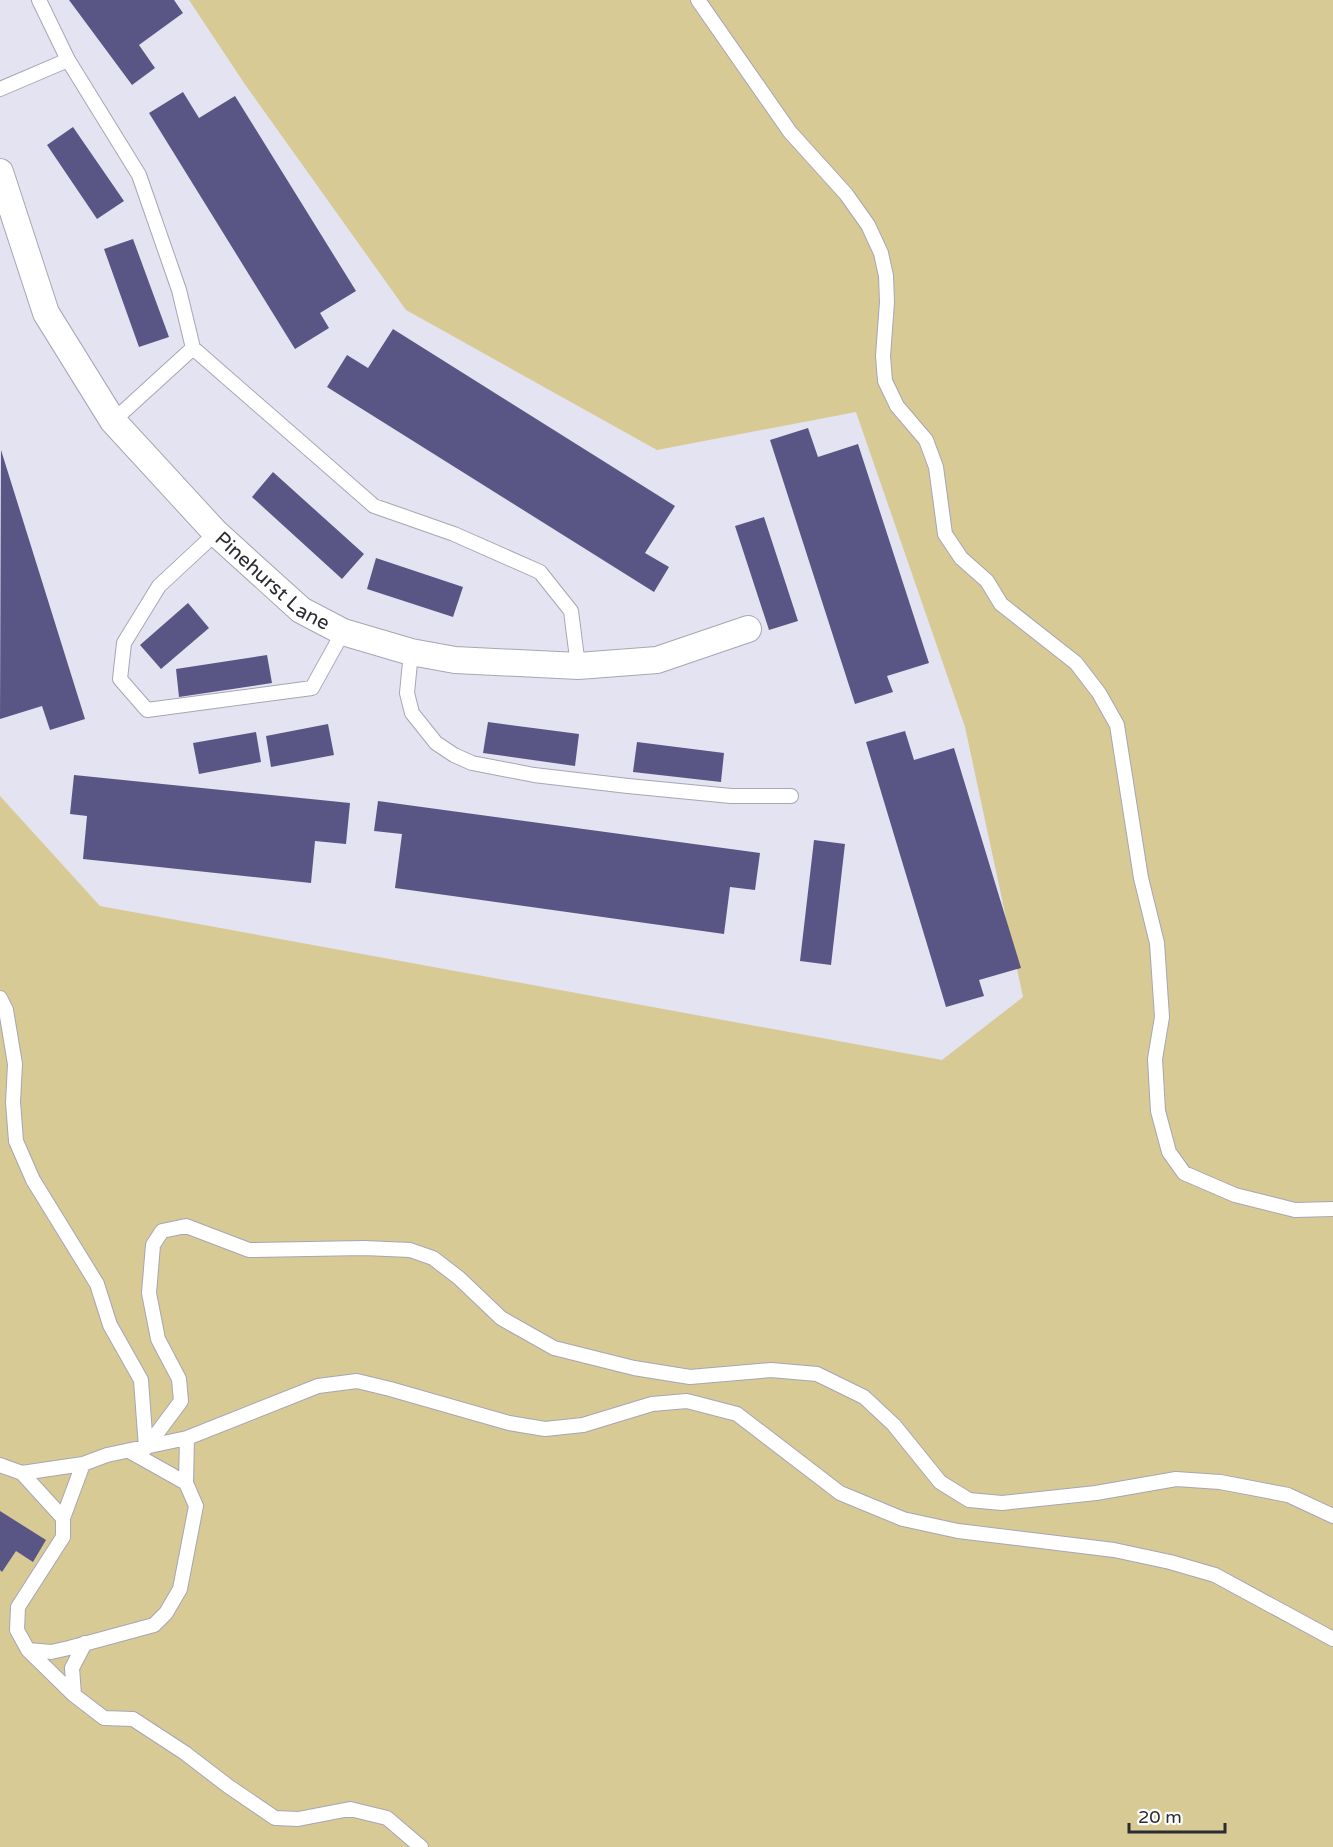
<svg xmlns="http://www.w3.org/2000/svg" width="1333" height="1847" viewBox="0 0 1333 1847" font-family="'Varela Round',sans-serif">
  <style>
    .green { fill: #d8ca95 }
    .building { fill: #595686 }
    .lines { fill: none; stroke-linecap: round; stroke-linejoin: round }
    .lane-casing { stroke: #a6a6b4; stroke-width: 16 }
    .street-casing { stroke: #a6a6b4; stroke-width: 28 }
    .lane { stroke: #fff; stroke-width: 14 }
    .street { stroke: #fff; stroke-width: 26 }
    .labels { text-anchor: middle; stroke-width: 6; stroke-linejoin: round; paint-order: stroke }
    .street-label { font-size: 20px; fill: #2b2b31; stroke: #fff }
  </style>
  <rect width="100%" height="100%" fill="#e3e3f1"/>
  <path class="green" d="M189 0H1333V1847H0V796L100 906 942 1060 1023 997 965 727 856 412 657 450 406 310 244 83Z"/>
  <path class="building" d="M69 0H174L183 13 139 45 155 68 132 85Z
    M183 92 199 118 235 96 356 291 320 313 329 328 295 349 149 113Z
    M73 127 124 201 97 219 47 145Z
    M133 239 169 337 139 347 104 249Z
    M393 329 675 506 645 553 669 567 654 592 327 387 347 355 368 368Z
    M808 428 818 457 858 444 929 663 887 676 893 692 855 704 770 440Z
    M1 450 85 719 50 730 42 706 0 719Z
    M273 472 364 554 342 579 252 497Z
    M764 517 798 621 769 630 735 526Z
    M376 558 463 587 453 617 367 589Z
    M188 603 209 628 161 669 140 645Z
    M267 655 272 683 179 697 176 669Z
    M488 722 579 734 575 766 483 753Z
    M328 724 334 755 271 767 266 736Z
    M905 731 914 760 954 748 1021 968 979 980 984 996 946 1007 866 742Z
    M256 732 261 762 199 774 193 743Z
    M637 742 724 753 721 782 633 772Z
    M74 775 350 803 346 844 315 841 311 883 83 859 87 816 70 814Z
    M378 801 760 853 755 890 730 887 724 934 395 888 402 834 374 831Z
    M814 840 845 844 831 965 800 961Z
    M0 1511 46 1540 33 1562 16 1551 2 1572 0 1570Z"/>
  <g class="lines">
    <g class="lane-casing">
      <path id="lane" d="M39 0 68 60 139 175 179 290 193 348 374 506 454 534 540 572 571 611 578 666
        M698 0 790 132 846 194 868 225 881 253 886 276 887 302 883 356 885 381 897 406 926 440 936 467 945 534 961 558 987 581 1001 604 1076 663 1099 693 1117 725 1141 878 1157 943 1162 1017 1155 1059 1158 1111 1169 1152 1184 1173 1235 1195 1295 1210 1333 1209
        M0 89 68 60
        M113 421 193 348
        M216 533 159 586 124 643 120 679 147 710 312 688 343 632
        M411 652 407 693 412 713 436 743 454 755 472 763 534 775 628 786 731 796H791
        M0 998 6 1010 15 1064 13 1102 16 1141 33 1180 97 1284 110 1325 141 1380 146 1448
        M146 1448 181 1401 179 1379 158 1339 149 1293 153 1245 162 1231 186 1226 249 1250 364 1248 410 1250 433 1258 459 1278 501 1318 554 1348 634 1368 690 1377 771 1370 817 1374 864 1397 894 1425 940 1482 969 1500 1002 1503 1096 1493 1176 1479 1220 1482 1288 1495 1333 1516
        M129 1451 186 1483
        M83 1464 63 1518V1537L18 1607 17 1630 28 1650 51 1652 69 1648 154 1625 166 1613 180 1589 196 1506 186 1483 187 1438
        M0 1465 22 1473 83 1464 107 1455 187 1438 318 1386 357 1381 390 1389 509 1423 545 1429 583 1425 652 1404 687 1401 737 1414 840 1493 903 1519 958 1531 1114 1550 1170 1562 1215 1575 1333 1639
        M22 1473 63 1518
        M85 1643 72 1668 74 1695 104 1718 133 1719 185 1753 228 1786 275 1818 298 1819 350 1809 387 1818 421 1847
        M28 1650 74 1695"/>
    </g>
    <g class="street-casing">
      <g id="street">
        <path id="s1" d="M0 172 46 313 113 421 216 533 301 610 343 632 411 652 455 660 578 666 657 660 748 629"/>
      </g>
    </g>
    <use href="#lane" class="lane"/>
    <use href="#street" class="street"/>
  </g>
  <g class="labels">
    <g class="street-label">
      <text dy="7" stroke="none"><textPath href="#s1" startOffset="502">Pinehurst Lane</textPath></text>
    </g>
  </g>
  <path d="M1129 1823v9h96v-9" fill="none" stroke="#2b2b31" stroke-width="3"/>
  <text x="1138" y="1823" font-size="18" fill="#2b2b31" stroke="#ffffff" stroke-width="4.5" paint-order="stroke">20 m</text>
</svg>
